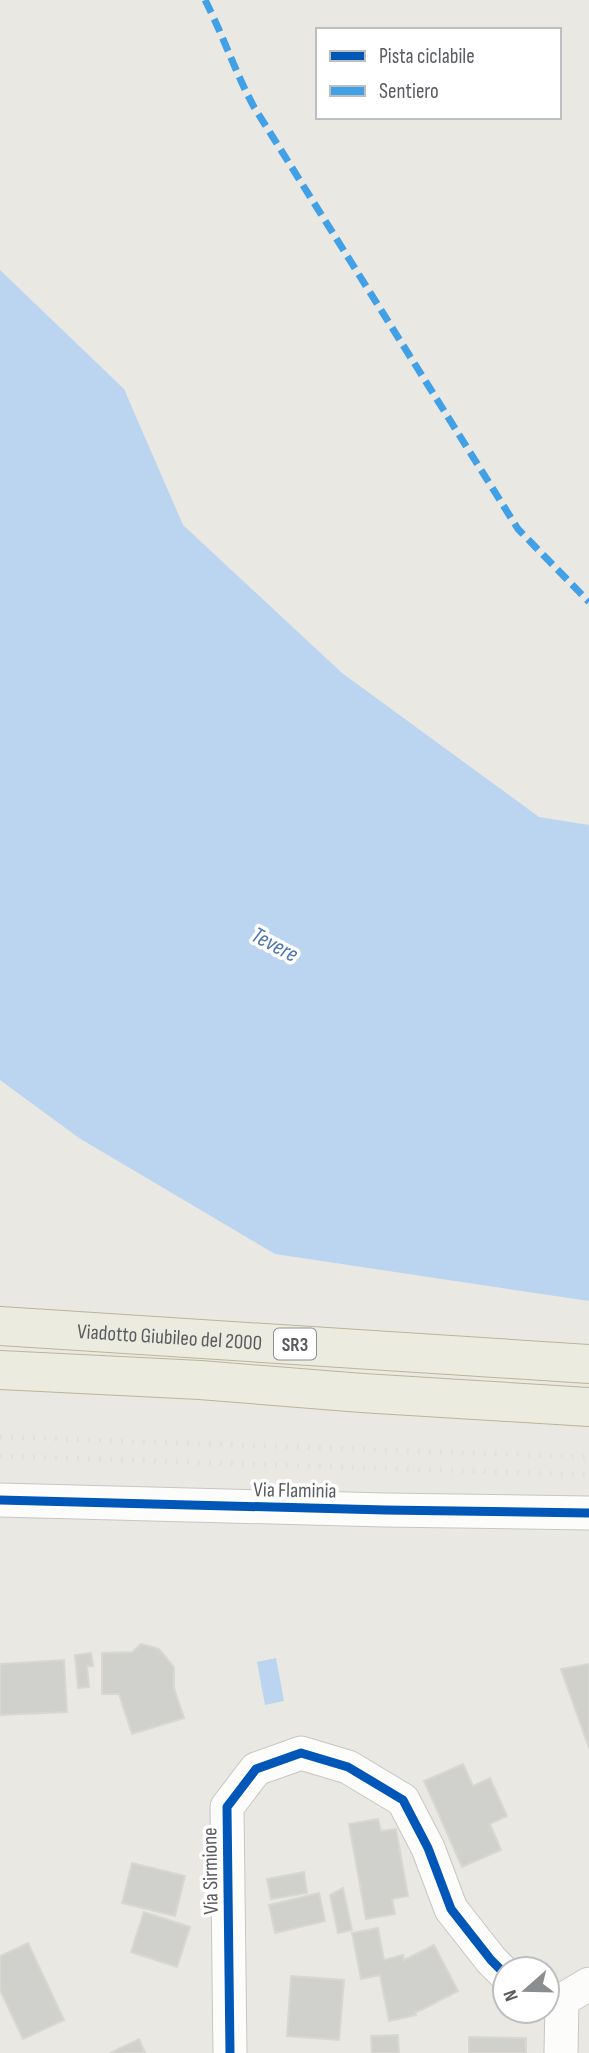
<svg xmlns="http://www.w3.org/2000/svg" width="589" height="2053" viewBox="0 0 589 2053" font-family="'Sofia Sans Condensed',sans-serif">
  <style>
    .water { fill: #bbd4f0 }
    .building { fill: #d0d0cc; stroke: #d8d7d2; stroke-width: 2 }
    .lines { fill: none; stroke-linecap: round; stroke-linejoin: round }
    .minor-casing { stroke: #c6c6c5; stroke-width: 35 }
    .highway-casing { stroke: #bcb495; stroke-width: 40 }
    .minor { stroke: #fcfcfb; stroke-width: 33 }
    .highway { stroke: #ecebe0; stroke-width: 38 }
    .rail { stroke: #e1e1e0; stroke-width: 5; stroke-dasharray: 2 9; stroke-linecap: butt }
    .quiet { stroke: #42a1e6; stroke-width: 7; stroke-dasharray: 14 7; stroke-linecap: butt }
    .cycleway-casing { stroke: #fff; stroke-width: 13 }
    .cycleway { stroke: #0057b8; stroke-width: 9 }
    .labels { text-anchor: middle; stroke-width: 7; stroke-linejoin: round; paint-order: stroke }
    .shield { fill: #fff; stroke: #8c8d90; stroke-width: 2 }
    .shield-label { font-size: 19px; font-weight: bold; fill: #5a5c60 }
    .street-label { font-size: 21px; fill: #5a5c60; stroke: #fff }
    .water-label { font-size: 23px; font-style: italic; fill: #4d76b5; stroke: #fff }
  </style>
  <rect width="100%" height="100%" fill="#e9e8e3"/>
  <path class="water" d="M0 270 124 389 183 525 342 673 539 817 589 825V1301L275 1254 79 1138 0 1080Z
    M276 1658 284 1701 265 1705 257 1662Z"/>
  <path class="building" d="M141 1644 159 1649 174 1667V1688L184 1718 132 1734 119 1694H102V1653L132 1652Z
    M91 1653 93 1666H87L89 1687 78 1688 75 1655Z
    M64 1660 67 1712 0 1715V1664Z
    M589 1664V1748L561 1669Z
    M463 1764 473 1786 490 1778 507 1816 490 1824 501 1850 462 1867 424 1781Z
    M378 1819 381 1831 396 1829 408 1896 392 1899 395 1914 366 1919 349 1824Z
    M132 1863 185 1876 175 1916 122 1903Z
    M304 1872 307 1893 271 1899 267 1879Z
    M343 1888 352 1930 338 1933 330 1895Z
    M319 1893 325 1921 275 1933 269 1905Z
    M144 1912 190 1927 177 1967 131 1952Z
    M378 1928 384 1960 403 1955 404 1960 434 1945 458 1991 415 2013 416 2015 389 2021 380 1975 361 1979 352 1933Z
    M28 1943 64 2020 23 2039 0 1990V1956Z
    M291 1976 344 1980 339 2040 287 2036Z
    M398 2035 399 2053H372L371 2036Z
    M469 2037 526 2038V2053H469Z
    M139 2039 145 2053H110Z"/>
  <g class="lines">
    <g class="minor-casing">
      <path id="minor" d="M0 1500 385 1510 589 1513
        M547 1998 562 2000 589 1984
        M230 2053 227 1807 256 1769 301 1753 348 1767 403 1800 428 1848 451 1909 491 1960 505 1974
        M561 2053 562 2000"/>
    </g>
    <g class="highway-casing">
      <g id="highway">
        <path id="s1" d="M0 1326 589 1364"/>
        <path d="M0 1370 200 1380 362 1393 589 1407"/>
      </g>
    </g>
    <use href="#minor" class="minor"/>
    <use href="#highway" class="highway"/>
    <path class="rail" d="M0 1437 589 1457
      M0 1456 589 1475"/>
    <path class="quiet" d="M205 0C223 35 235 72 254 107L518 529 589 602"/>
    <g class="cycleway-casing">
      <path id="cycleway" d="M0 1500 385 1510 589 1513
        M230 2053 227 1807 256 1769 301 1753 348 1767 403 1800 428 1848 451 1909 491 1960 505 1974"/>
    </g>
    <use href="#cycleway" class="cycleway"/>
  </g>
  <g class="labels">
    <rect class="shield" x="274" y="1328.5" width="42" height="31" rx="5"/>
    <g class="shield-label">
      <text x="295" y="1351">SR3</text>
    </g>
    <g class="street-label">
      <text dy="7" stroke="none"><textPath href="#s1" startOffset="170">Viadotto Giubileo del 2000</textPath></text>
      <text transform="translate(295 1490) rotate(1)" y="7">Via Flaminia</text>
      <text transform="translate(210 1871) rotate(-91)" y="7">Via Sirmione</text>
    </g>
    <g class="water-label">
      <text transform="translate(275 944) rotate(28)" y="8">Tevere</text>
    </g>
  </g>
  <rect x="316" y="28" width="245" height="91" fill="#ffffff" stroke="#bdbebf" stroke-width="2"/>
  <rect x="330" y="51" width="35" height="10" fill="#0057b8" stroke="#bdbebf" stroke-width="2"/>
  <text x="379" y="63" font-size="21" fill="#5a5c60">Pista ciclabile</text>
  <rect x="330" y="86" width="35" height="10" fill="#42a1e6" stroke="#bdbebf" stroke-width="2"/>
  <text x="379" y="98" font-size="21" fill="#5a5c60">Sentiero</text>
  <g transform="translate(526 1990) rotate(250)"><circle r="33" fill="#ffffff" stroke="#bdbebf" stroke-width="2"/>
  <path d="M0-5L12 26L0 18L-12 26Z" fill="#8c8d8e"/>
  <text y="-10" font-size="19" font-weight="bold" text-anchor="middle" fill="#5a5c60">N</text>
  </g>
</svg>
